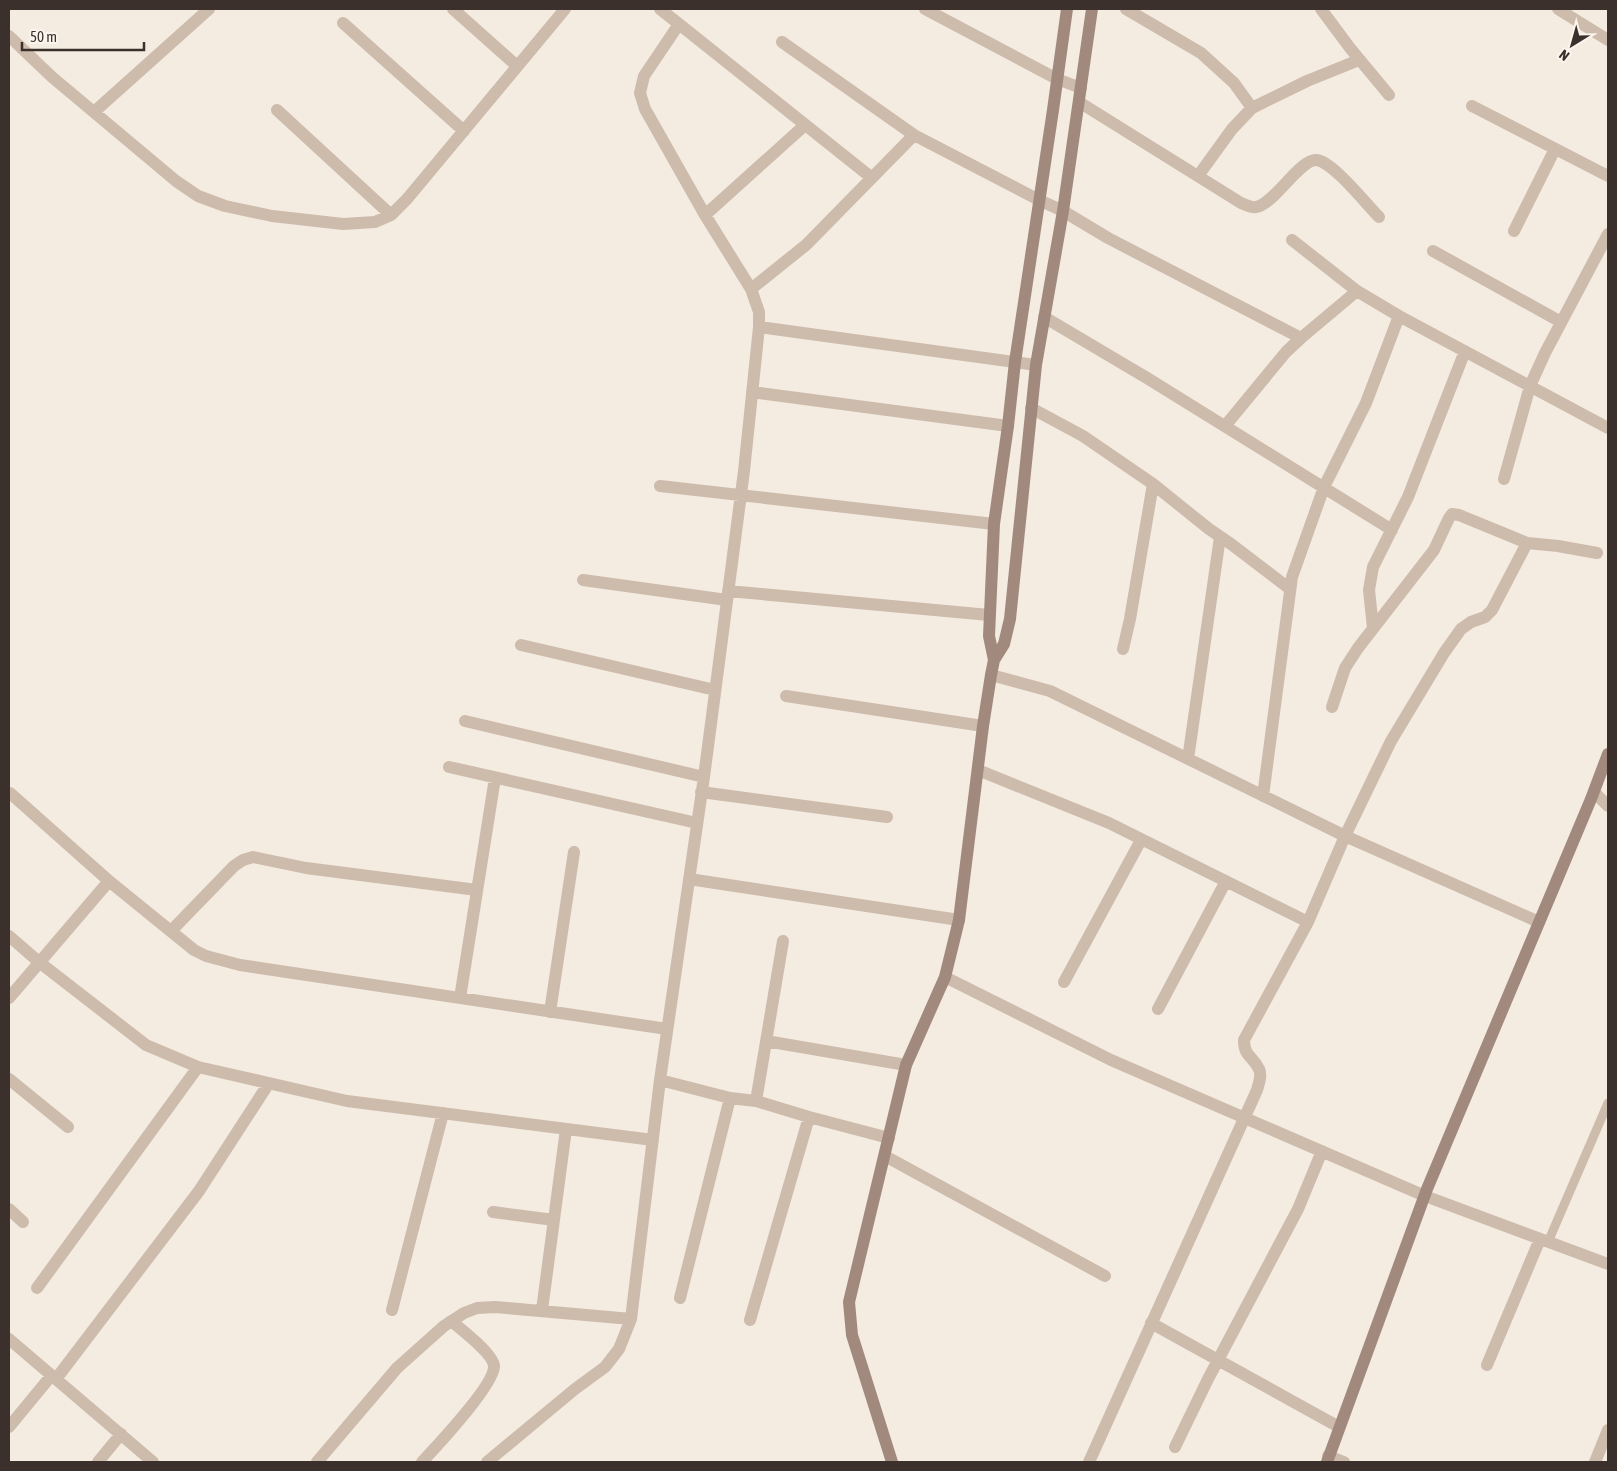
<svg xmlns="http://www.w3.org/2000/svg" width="1617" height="1471" viewBox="0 0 1617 1471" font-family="'Asap Condensed',sans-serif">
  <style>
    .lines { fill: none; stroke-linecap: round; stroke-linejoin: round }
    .lane { stroke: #cdbbac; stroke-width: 9 }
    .street { stroke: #cdbbac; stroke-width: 12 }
    .secondary { stroke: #a18a7d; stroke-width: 12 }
  </style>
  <rect width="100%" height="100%" fill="#f4ebe1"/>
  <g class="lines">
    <path class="lane" d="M1548 1242 1608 1103"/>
    <path class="street" d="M453 9 517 66
      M925 9 1057 79 1081 88
      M1126 9 1201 53 1234 83 1252 108
      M1321 9 1350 48 1389 95
      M1558 9 1608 40
      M343 23 464 131
      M679 24 872 178
      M9 36 52 77 176 181 198 196 225 206 272 216 343 224 375 222 391 215 407 199 565 9
      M782 42 914 135 1039 200 1063 211 1108 238 1301 338
      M1079 102 1241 203C1246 205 1251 208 1256 207 1274 205 1300 158 1317 160 1334 163 1366 204 1379 217
      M1472 106 1608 176
      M277 110 391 215
      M94 112 209 9
      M1198 176 1232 129 1252 108 1307 81 1359 60
      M705 215 805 125
      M1514 231 1555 149
      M1292 240 1357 291 1399 316 1608 428
      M1433 251 1561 322
      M751 289 806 245 914 135
      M1044 317 1147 378 1392 530
      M759 327 1036 365
      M752 392 1008 426
      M1031 408 1083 436 1153 484 1209 529 1231 544 1290 589
      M1225 426 1286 352 1301 338 1357 291
      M1504 479 1530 386 1545 353 1608 234
      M660 486 994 524
      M583 580 727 600
      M728 591 989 615
      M1373 628 1369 590 1373 567 1408 497 1465 351
      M521 645 715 690
      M1123 649 1130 619 1153 484
      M991 675 1050 691 1345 836 1539 922
      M786 696 983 726
      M1332 707 1345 668 1358 648 1434 550 1449 518 1452 514 1459 515 1527 543 1558 546 1597 553
      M465 721 704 777
      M1188 759 1220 537
      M449 767 697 823
      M978 770 1109 823 1308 922
      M701 792 887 817
      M1594 792 1608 806
      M10 793 109 881 194 950 206 956 240 965 667 1029
      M1263 796 1292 577 1324 487 1366 403 1399 316
      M689 879 959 920
      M171 931 234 866 243 860 253 857 306 868 477 890
      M9 936 39 962 146 1045 198 1067 347 1101 653 1140
      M945 977 1111 1060 1425 1196 1608 1264
      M1064 982 1141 840
      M9 998 109 881
      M460 998 495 778
      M1158 1009 1226 881
      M550 1012 574 852
      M766 1041 906 1065
      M9 1079 68 1127
      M660 1080 730 1098 756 1101 809 1117 889 1138
      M756 1101 783 941
      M885 1156 1105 1276
      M9 1209 23 1222
      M493 1212 554 1220
      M37 1288 198 1067
      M680 1298 730 1098
      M392 1310 443 1113
      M542 1310 566 1129
      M750 1320 809 1117
      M1151 1323 1339 1427
      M9 1339 153 1462
      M1487 1365 1540 1239
      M56 1379 199 1191 269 1083
      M9 1427 51 1376
      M1175 1447 1208 1379 1298 1209 1322 1151
      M1328 1456 1344 1462
      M98 1462 121 1434
      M317 1462 397 1368 444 1326 464 1313 477 1308 495 1307 631 1319
      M422 1462C436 1447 495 1384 494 1366 493 1354 461 1329 451 1321
      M487 1462 575 1389 605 1367 619 1349 631 1319 660 1080 704 777 744 471 759 327V312L751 289 705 215 645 109 640 93 644 76 679 24 660 9
      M1089 1462 1257 1090C1259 1083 1262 1075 1259 1069 1253 1056 1244 1057 1244 1040L1308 922 1345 836 1391 741 1444 653 1461 629 1471 622 1485 617 1492 610 1527 543
      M1595 1462 1608 1430"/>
    <path class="secondary" d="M994 660 989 636 994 524 1008 426 1015 362 1053 110 1067 9
      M892 1462 852 1335 849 1302 906 1065 945 977 959 920 983 726 991 675 994 660 1004 644 1010 619 1036 365 1063 211 1092 9
      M1327 1462 1427 1189 1591 799 1608 754"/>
  </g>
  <rect width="1617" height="1471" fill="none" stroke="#3b302b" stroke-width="20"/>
  <g transform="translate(1572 45) rotate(217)" stroke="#fbf5ee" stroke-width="4" paint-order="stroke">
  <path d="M0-4L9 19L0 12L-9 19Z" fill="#3b302b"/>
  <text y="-8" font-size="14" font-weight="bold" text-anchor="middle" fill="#3b302b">N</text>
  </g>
  <path d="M22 42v8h122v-8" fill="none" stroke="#3b302b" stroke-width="2.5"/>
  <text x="30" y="42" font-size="15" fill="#3b302b" stroke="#fbf5ee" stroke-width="4" paint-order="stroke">50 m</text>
</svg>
